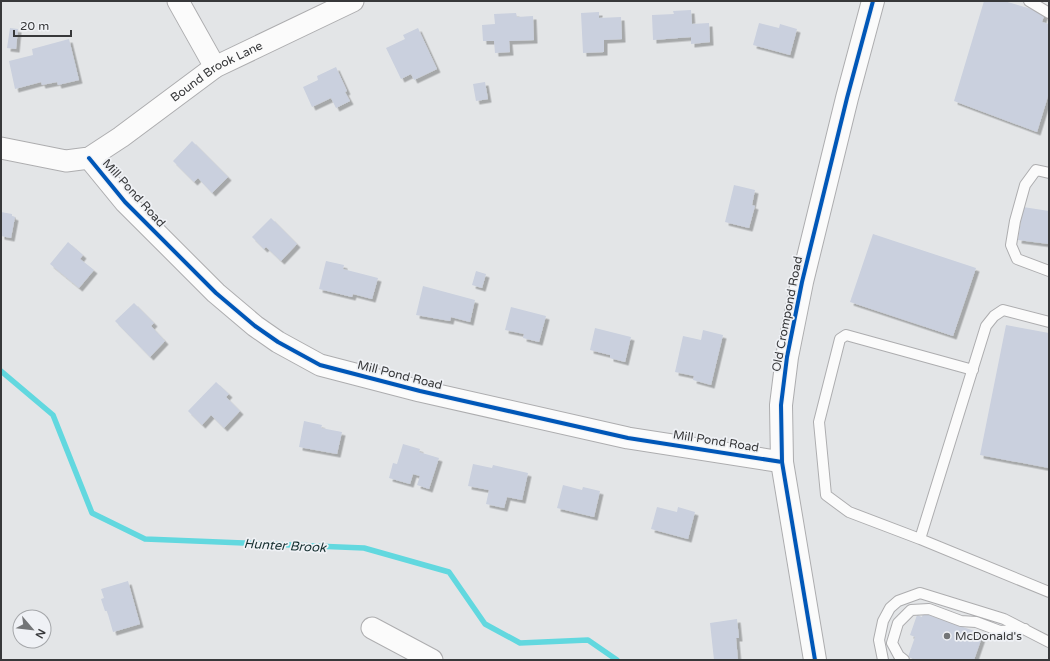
<svg xmlns="http://www.w3.org/2000/svg" width="1050" height="661" viewBox="0 0 1050 661" font-family="'Varela Round',sans-serif">
  <style>
    .lines { fill: none; stroke-linecap: round; stroke-linejoin: round }
    .stream { stroke: #62d8df; stroke-width: 5.5 }
    .building { fill: #cad0de; filter: url(#shadow) }
    .service-casing { stroke: #adadaf; stroke-width: 12 }
    .minor-casing { stroke: #adadaf; stroke-width: 23 }
    .tertiary-casing { stroke: #adadaf; stroke-width: 24 }
    .service { stroke: #fbfbfb; stroke-width: 10 }
    .minor { stroke: #fbfbfb; stroke-width: 21 }
    .tertiary { stroke: #fbfbfb; stroke-width: 22 }
    .cycleway-casing { stroke: #eff1f5; stroke-width: 6 }
    .cycleway { stroke: #0057b8; stroke-width: 4 }
    .poi-dot { fill: #737577; stroke: #eff1f5; stroke-width: 1.5 }
    .labels { text-anchor: middle; stroke-width: 3.5; stroke-linejoin: round; paint-order: stroke }
    .street-label { font-size: 12px; fill: #37383a; stroke: #eff1f5 }
    .poi-label { font-size: 12px; fill: #37383a; stroke: #eff1f5; text-anchor: start }
    .water-label { font-size: 13px; font-style: italic; fill: #152f30; stroke: #eff1f5 }
  </style>
  <defs>
    <filter id="shadow"><feDropShadow dx="3.5" dy="3.5" stdDeviation="0" flood-color="#0004"/></filter>
  </defs>
  <rect width="100%" height="100%" fill="#e3e5e7"/>
  <g class="lines">
    <path class="stream" d="M1 371 53 415 92 513 145 539 364 548 449 572 485 624 520 643 588 640 617 660"/>
  </g>
  <path class="building" d="M984 1H1004L1045 13 1042 22 1049 24V93L1037 132 954 101Z
    M691 10 692 24 709 23 710 42 691 44V37L653 40 652 15 674 14 673 11Z
    M599 12V18L621 17 622 39 604 40V52L583 53 581 13Z
    M516 13 517 17 533 16 534 40 509 41 510 52 495 53 494 41H483L482 25 495 24 494 14Z
    M759 23 779 28 780 24 797 29 790 55 753 45Z
    M10 28 18 29 16 49 7 48Z
    M418 28 437 69 414 80 411 74 401 79 386 48 405 39 403 35Z
    M69 39 79 80 58 85 57 82 42 85 41 82 15 89 9 61 33 55 32 49Z
    M336 67 347 91 345 92 350 101 336 108 331 98 312 107 303 87 318 80 317 76Z
    M485 82 488 99 476 101 473 84Z
    M192 141 228 177 212 193 198 178 194 182 173 161Z
    M734 185 755 190 752 205 755 206 749 228 725 222Z
    M1023 207 1049 211V244L1018 240Z
    M1 212 12 214V216L15 217 11 238 1 236Z
    M271 218 297 244 281 261 266 247 264 249 252 237Z
    M873 234 976 268 953 336 850 302Z
    M68 242 83 255 80 259 94 270 79 288 50 264Z
    M326 261 344 265 343 269 378 278 372 299 353 294 352 297 319 289Z
    M476 271 486 274 482 288 472 285Z
    M423 286 475 300 470 322 451 317 450 321 416 315Z
    M134 303 154 323 151 326 165 341 150 357 115 321Z
    M511 307 546 316 539 342 523 338 524 334 505 330Z
    M1006 325 1049 333V468L980 455Z
    M595 328 631 337 625 362 610 358V355L590 350Z
    M703 330 723 335 711 385 693 380 694 376 675 372 683 336 701 340Z
    M216 382 229 394 226 397 240 411 224 428 211 415 202 425 188 411Z
    M304 421 322 425 321 428 342 432 337 454 299 447Z
    M403 444 420 449 419 452 439 458 429 489 417 485 420 476 413 474 410 484 389 478 393 463 397 464Z
    M473 464 492 468 493 465 528 473 522 500 507 497 504 508 486 504 489 490 468 486Z
    M563 485 582 490 583 487 600 491 594 517 557 508Z
    M657 507 677 512 678 507 695 512 688 539 651 529Z
    M128 581 140 624 113 632 107 611H105L101 599 104 598 101 589Z
    M923 613 983 634 974 660H917L908 657 915 637 910 635 917 615 922 617Z
    M737 619 739 638H736L738 660H714L710 623Z"/>
  <g class="lines">
    <g class="service-casing">
      <path id="service" d="M1029 1 1049 13
        M1049 173 1036 170 1025 185 1015 221 1011 245 1017 259 1049 271
        M973 370 846 335 840 339 819 422 826 495 849 512 920 539 1049 592
        M920 539 986 326 994 316 1003 310 1049 322
        M883 660 879 640 883 621 890 608 898 601 920 593 1004 619 1049 642
        M904 660 899 656 892 643 898 623 911 610 929 609 961 621 976 622 1000 631 1025 629"/>
    </g>
    <g class="minor-casing">
      <g id="minor">
        <path d="M178 1 215 67"/>
        <path id="s1" d="M1 148 66 161 89 158 121 137 215 67 353 1"/>
        <path d="M89 158 125 202 216 293 255 326 278 342 320 365 420 391 628 438 782 462"/>
        <path d="M372 628 432 660"/>
      </g>
    </g>
    <g class="tertiary-casing">
      <path id="tertiary" d="M815 660 782 462 781 405 787 357 802 282 847 98 873 1"/>
    </g>
    <use href="#service" class="service"/>
    <use href="#minor" class="minor"/>
    <use href="#tertiary" class="tertiary"/>
    <g class="cycleway-casing">
      <path id="cycleway" d="M89 158 125 202 216 293 255 326 278 342 320 365 420 391 628 438 782 462
        M815 660 782 462 781 405 787 357 802 282 847 98 873 1"/>
    </g>
    <use href="#cycleway" class="cycleway"/>
  </g>
  <circle class="poi-dot" cx="947" cy="636" r="4"/>
  <g class="labels">
    <g class="street-label">
      <text dy="4" stroke="none"><textPath href="#s1" startOffset="244">Bound Brook Lane</textPath></text>
      <text transform="translate(134 193) rotate(48)" y="4">Mill Pond Road</text>
      <text transform="translate(787 314) rotate(-79)" y="4">Old Crompond Road</text>
      <text transform="translate(400 375) rotate(14)" y="4">Mill Pond Road</text>
      <text transform="translate(716 441) rotate(9)" y="4">Mill Pond Road</text>
    </g>
    <g class="poi-label">
      <text x="955" y="640">McDonald's</text>
    </g>
    <g class="water-label">
      <text transform="translate(285 545) rotate(3)" y="5">Hunter Brook</text>
    </g>
  </g>
  <rect width="1050" height="661" fill="none" stroke="#37383a" stroke-width="4"/>
  <g transform="translate(32 629) rotate(118)"><circle r="19" fill="#eff1f5" stroke="#a5a7aa"/>
  <path d="M0-3L7 15L0 10L-7 15Z" fill="#737577"/>
  <text y="-6" font-size="11" font-weight="bold" text-anchor="middle" fill="#37383a">N</text>
  </g>
  <path d="M14 30v6h57v-6" fill="none" stroke="#37383a" stroke-width="2"/>
  <text x="20" y="30" font-size="12" fill="#37383a" stroke="#eff1f5" stroke-width="3" paint-order="stroke">20 m</text>
</svg>
